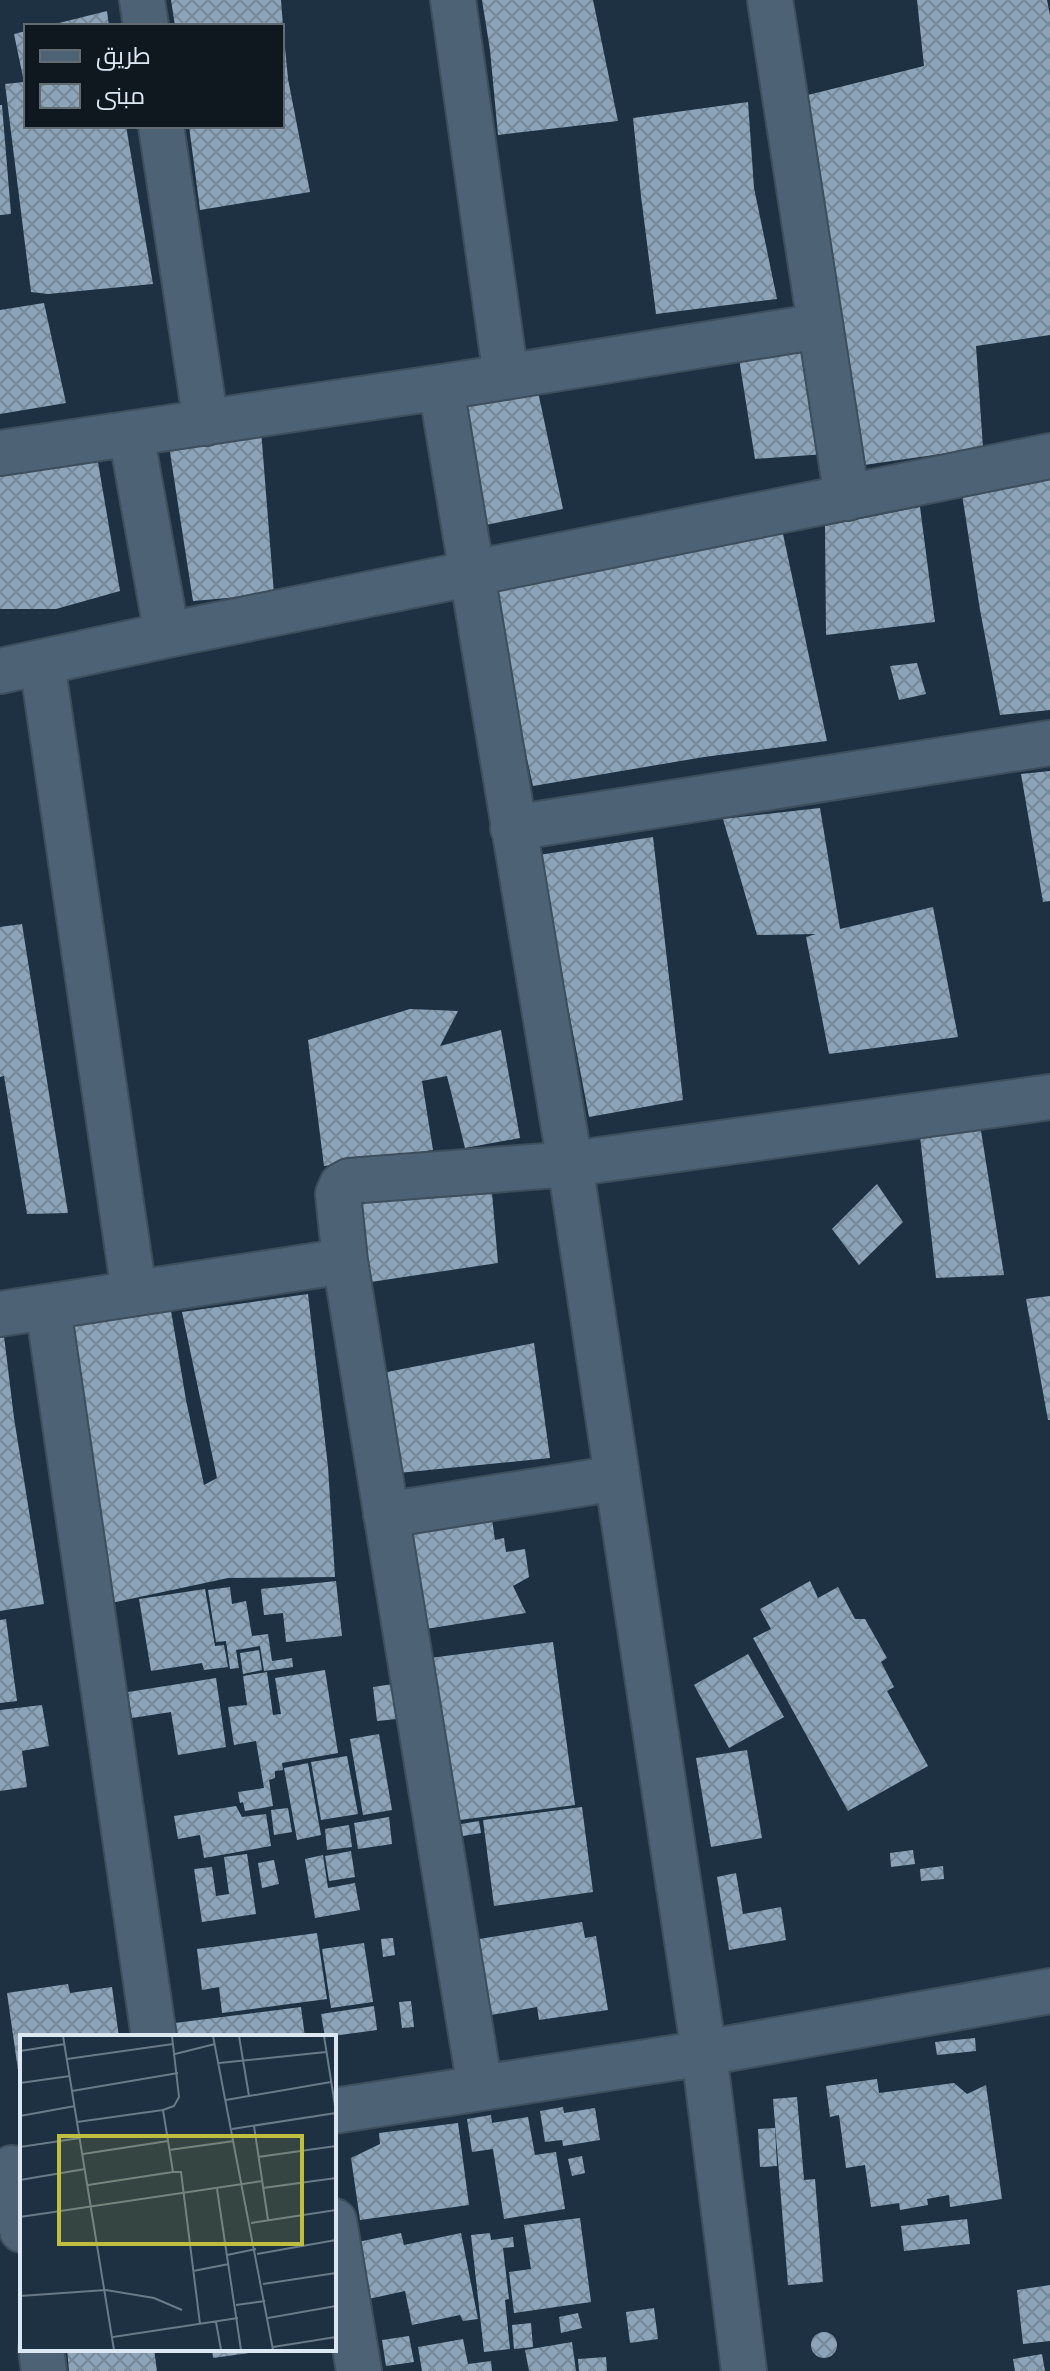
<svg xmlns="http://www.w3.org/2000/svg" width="1050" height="2371" viewBox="0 0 1050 2371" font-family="'Titillium Web',Cairo,sans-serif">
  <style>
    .building { fill: url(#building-cross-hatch) }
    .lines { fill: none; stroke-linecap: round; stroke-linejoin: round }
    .street-casing { stroke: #3d4e5d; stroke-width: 48 }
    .street { stroke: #4d6375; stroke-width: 44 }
    .inset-road { fill: none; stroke: #697a88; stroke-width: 2 }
    .view { fill: #bfbe41; fill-opacity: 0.15; stroke: #bfbe41; stroke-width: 4 }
    .inset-edge { fill: none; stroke: #dbe7f2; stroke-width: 4 }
  </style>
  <defs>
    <pattern id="building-cross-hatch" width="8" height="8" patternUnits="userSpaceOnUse" patternTransform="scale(2)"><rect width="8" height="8" fill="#8da4b8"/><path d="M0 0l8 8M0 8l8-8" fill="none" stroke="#768897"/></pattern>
  </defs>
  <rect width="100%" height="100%" fill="#1d3142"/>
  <path class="building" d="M171 0H281L283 26H175Z
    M482 0H593L618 121 498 135 490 50Z
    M917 0H1047L1050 15V335L976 346 983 448 850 467 796 98 924 66Z
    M107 11 109 26H51V25Z
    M26 31V126H126L153 284 48 294 31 292 5 84 24 82 14 34Z
    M282 37H284L288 79 310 192 200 210 189 126H282Z
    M748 102 754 188 777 299 656 314 641 196 633 118Z
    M0 105H2L11 214 0 215Z
    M44 303 66 403 0 414V310Z
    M820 326 840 453 755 459 736 340Z
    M534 373 563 509 476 527 455 385Z
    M261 430 274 594 193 601 169 446Z
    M94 439 120 591 56 609H0V447Z
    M1050 456V710L1000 715 980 610 959 475Z
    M920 507 935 622 826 635 825 526Z
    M783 534 827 741 704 757 533 786 490 590 673 553Z
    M917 663 926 694 899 700 890 666Z
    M1050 771V901L1043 902 1021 774Z
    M820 808 840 929 933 907 958 1037 829 1054 806 937 816 934 757 935 723 819Z
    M653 837 683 1100 589 1117 539 855Z
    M22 924 68 1213 27 1214 4 1076 0 1077V927Z
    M410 1009 458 1011 440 1046 501 1030 520 1138 465 1148 447 1076 422 1081 433 1150 324 1166 308 1040Z
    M981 1131 1004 1275 936 1278 920 1136Z
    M490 1170 498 1263 364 1283 349 1181Z
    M877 1184 903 1222 859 1265 832 1229Z
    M167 1287 186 1400 204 1485 217 1478 182 1312 308 1294 328 1467 335 1577 228 1578 102 1605 63 1304Z
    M1050 1296V1420H1048L1026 1299Z
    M0 1320H2L14 1418 44 1604 0 1611Z
    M534 1343 550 1458 398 1473 377 1374Z
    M492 1519 495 1540 504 1538 506 1552 525 1549 529 1577 513 1586 526 1613 407 1632 392 1534Z
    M336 1581 342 1636 286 1642 283 1613 264 1615 261 1589Z
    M810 1581 818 1598 838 1587 855 1619H865L887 1658 881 1662 894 1687 887 1691 928 1766 848 1811 753 1638 771 1629 760 1609Z
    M230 1587 232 1604 246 1601 252 1636 268 1634 272 1661 292 1658 293 1667 264 1671 260 1646 236 1650 239 1668 230 1669 226 1641 216 1642 208 1590Z
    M205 1589 215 1646 224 1645 228 1667 204 1670 202 1663 151 1671 139 1599Z
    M6 1619 17 1701 0 1703V1620Z
    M553 1642 575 1805 452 1821 430 1658Z
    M259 1650 262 1670 243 1674 240 1653Z
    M748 1654 784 1717 729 1748 694 1685Z
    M325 1670 338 1753 282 1763 283 1770 275 1771V1778L269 1780 273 1806 245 1811 243 1802 240 1803 238 1792 264 1788 256 1741 234 1745 228 1707 247 1705 243 1676 267 1672 273 1715 281 1714 275 1678Z
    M216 1678 226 1747 178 1755 171 1712 132 1718 128 1692Z
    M393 1684 397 1719 377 1721 373 1687Z
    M42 1705 49 1746 22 1751 27 1787 0 1791V1710Z
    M379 1734 392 1810 363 1815 350 1739Z
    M747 1750 762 1838 711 1847 696 1758Z
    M347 1756 358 1814 321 1820 311 1762Z
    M308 1763 321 1835 297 1840 284 1768Z
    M236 1806 242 1817 266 1814 271 1846 204 1858 200 1835 178 1839 174 1816Z
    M582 1807 593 1892 494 1906 483 1820Z
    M288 1808 292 1832 274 1835 271 1810Z
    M389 1817 392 1844 358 1849 354 1823Z
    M479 1821 481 1833 457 1837 455 1825Z
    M349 1825 352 1847 327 1850 325 1829Z
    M913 1850 915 1864 891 1867 890 1853Z
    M351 1851 355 1877 329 1881 325 1856Z
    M247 1854 256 1914 202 1922 194 1869 212 1867 216 1896 229 1894 224 1857Z
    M323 1855 328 1888 355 1883 360 1910 315 1918 305 1859Z
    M274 1860 279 1884 262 1888 258 1863Z
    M943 1866 944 1879 921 1881 920 1869Z
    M736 1873 743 1914 781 1907 786 1940 729 1950 717 1877Z
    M582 1922 585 1938 596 1936 608 2010 539 2020 537 2007 485 2016 473 1940Z
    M317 1933 327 1999 222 2013 219 1987 202 1990 197 1949Z
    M393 1938 395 1955 383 1957 381 1939Z
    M364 1943 373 2002 331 2008 322 1949Z
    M68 1984 70 1993 112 1987 119 2037H22V2084H20L7 1993Z
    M411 2001 414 2027 402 2028 399 2002Z
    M374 2006 377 2030 325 2037 321 2014Z
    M301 2007 305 2037H169L167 2024Z
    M975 2038 976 2051 937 2055 935 2042Z
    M877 2079 879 2093 954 2083 967 2094 986 2085 1002 2199 950 2207 949 2195 927 2199 928 2205 900 2210 899 2203 871 2207 865 2165 846 2168 839 2115 830 2117 826 2086Z
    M797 2097 804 2180 815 2179 823 2282 788 2285 773 2099Z
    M563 2107 564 2113 595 2108 600 2140 563 2146 562 2140 545 2142 540 2111Z
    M491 2115 492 2123 528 2117 535 2155 556 2152 565 2209 504 2219 493 2149 472 2152 467 2119Z
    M458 2123 469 2205 360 2220 351 2158 380 2144 379 2133Z
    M775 2128 777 2166 760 2167 758 2129Z
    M582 2156 585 2173 572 2176 568 2159Z
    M580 2218 591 2302 514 2313 509 2272 531 2269 524 2225Z
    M967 2219 970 2244 904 2251 901 2226Z
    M401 2233 404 2245 461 2233 478 2319 463 2321 460 2315 412 2325 405 2291 364 2300 353 2243Z
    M490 2233 491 2240 513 2237 514 2247 503 2248 509 2299 505 2300 510 2349 484 2352 471 2235Z
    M1050 2285V2341L1023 2344 1017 2290Z
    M654 2308 658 2339 630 2343 626 2312Z
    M578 2313 582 2328 561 2333 559 2317Z
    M531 2323 533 2347 514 2349 512 2325Z
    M811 2345a13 13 0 1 1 26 0a13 13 0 1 1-26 0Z
    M409 2336 414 2362 386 2366 382 2340Z
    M463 2339 468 2364 491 2361 492 2371H422L418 2347Z
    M572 2342 576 2371H529L525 2350Z
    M67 2349H154L157 2371H69Z
    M212 2349H263V2351L213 2358Z
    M1042 2354 1045 2371H1015L1013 2359Z
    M606 2357 607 2371H579L578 2359Z"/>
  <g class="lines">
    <g class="street-casing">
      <path id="street" d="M142 0 146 26
        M453 0 506 377
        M770 0 847 498
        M161 126 206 423
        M441 387 570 1164 704 2053 744 2371
        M131 434 167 635
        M0 453 455 385 820 326
        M42 663 134 1292
        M0 671 167 635 1050 456
        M513 828 1050 743
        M345 1261 480 2088
        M48 1307 154 2037
        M0 1314 345 1261 338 1194 342 1185 349 1181 570 1164 1050 1097
        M386 1515 617 1478
        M334 2111 704 2053 1050 1991
        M12 2168 22 2230
        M334 2221 359 2371
        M41 2349 44 2371"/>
    </g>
    <use href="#street" class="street"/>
  </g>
  <g transform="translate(20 2035)">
    <rect width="316" height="316" fill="#1d3142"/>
    <path class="inset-road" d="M43 1 94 315M152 1 159 62 154 71 143 75 153 137H161L180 289M193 1 253 315M219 1 229 61M304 1 316 77M0 16 45 9M155 19 195 9M47 24 153 9M199 28 306 17M0 48 50 41M52 56 158 38M206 65 311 47M0 81 55 71M57 87 143 75M234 91 248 185M212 94 316 78M0 112 60 103M149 115 214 106M63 119 148 106M238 122 316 111M0 145 65 134M68 150 153 137M243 153 316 143M197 154 221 315M0 182 242 146M231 188 316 175M237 219 316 205M207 220 236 214M173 236 209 229M243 249 316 238M0 261 86 255 134 263 162 275M216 270 245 266M248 283 316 271M196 287 201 315M93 302 218 283M253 312 316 302"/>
    <path class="view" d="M39 101H282V209H39Z"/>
    <rect width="316" height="316" class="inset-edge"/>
  </g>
  <rect x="24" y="24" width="260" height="104" fill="#0f181f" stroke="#616b73" stroke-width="2"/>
  <rect x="40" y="50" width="40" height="12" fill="#4d6375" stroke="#616b73" stroke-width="2"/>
  <text x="96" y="64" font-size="24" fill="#dbe7f2">طريق</text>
  <rect x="40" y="84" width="40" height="24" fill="url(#building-cross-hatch)" stroke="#616b73" stroke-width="2"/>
  <text x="96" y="104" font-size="24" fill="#dbe7f2">مبنى</text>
</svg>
